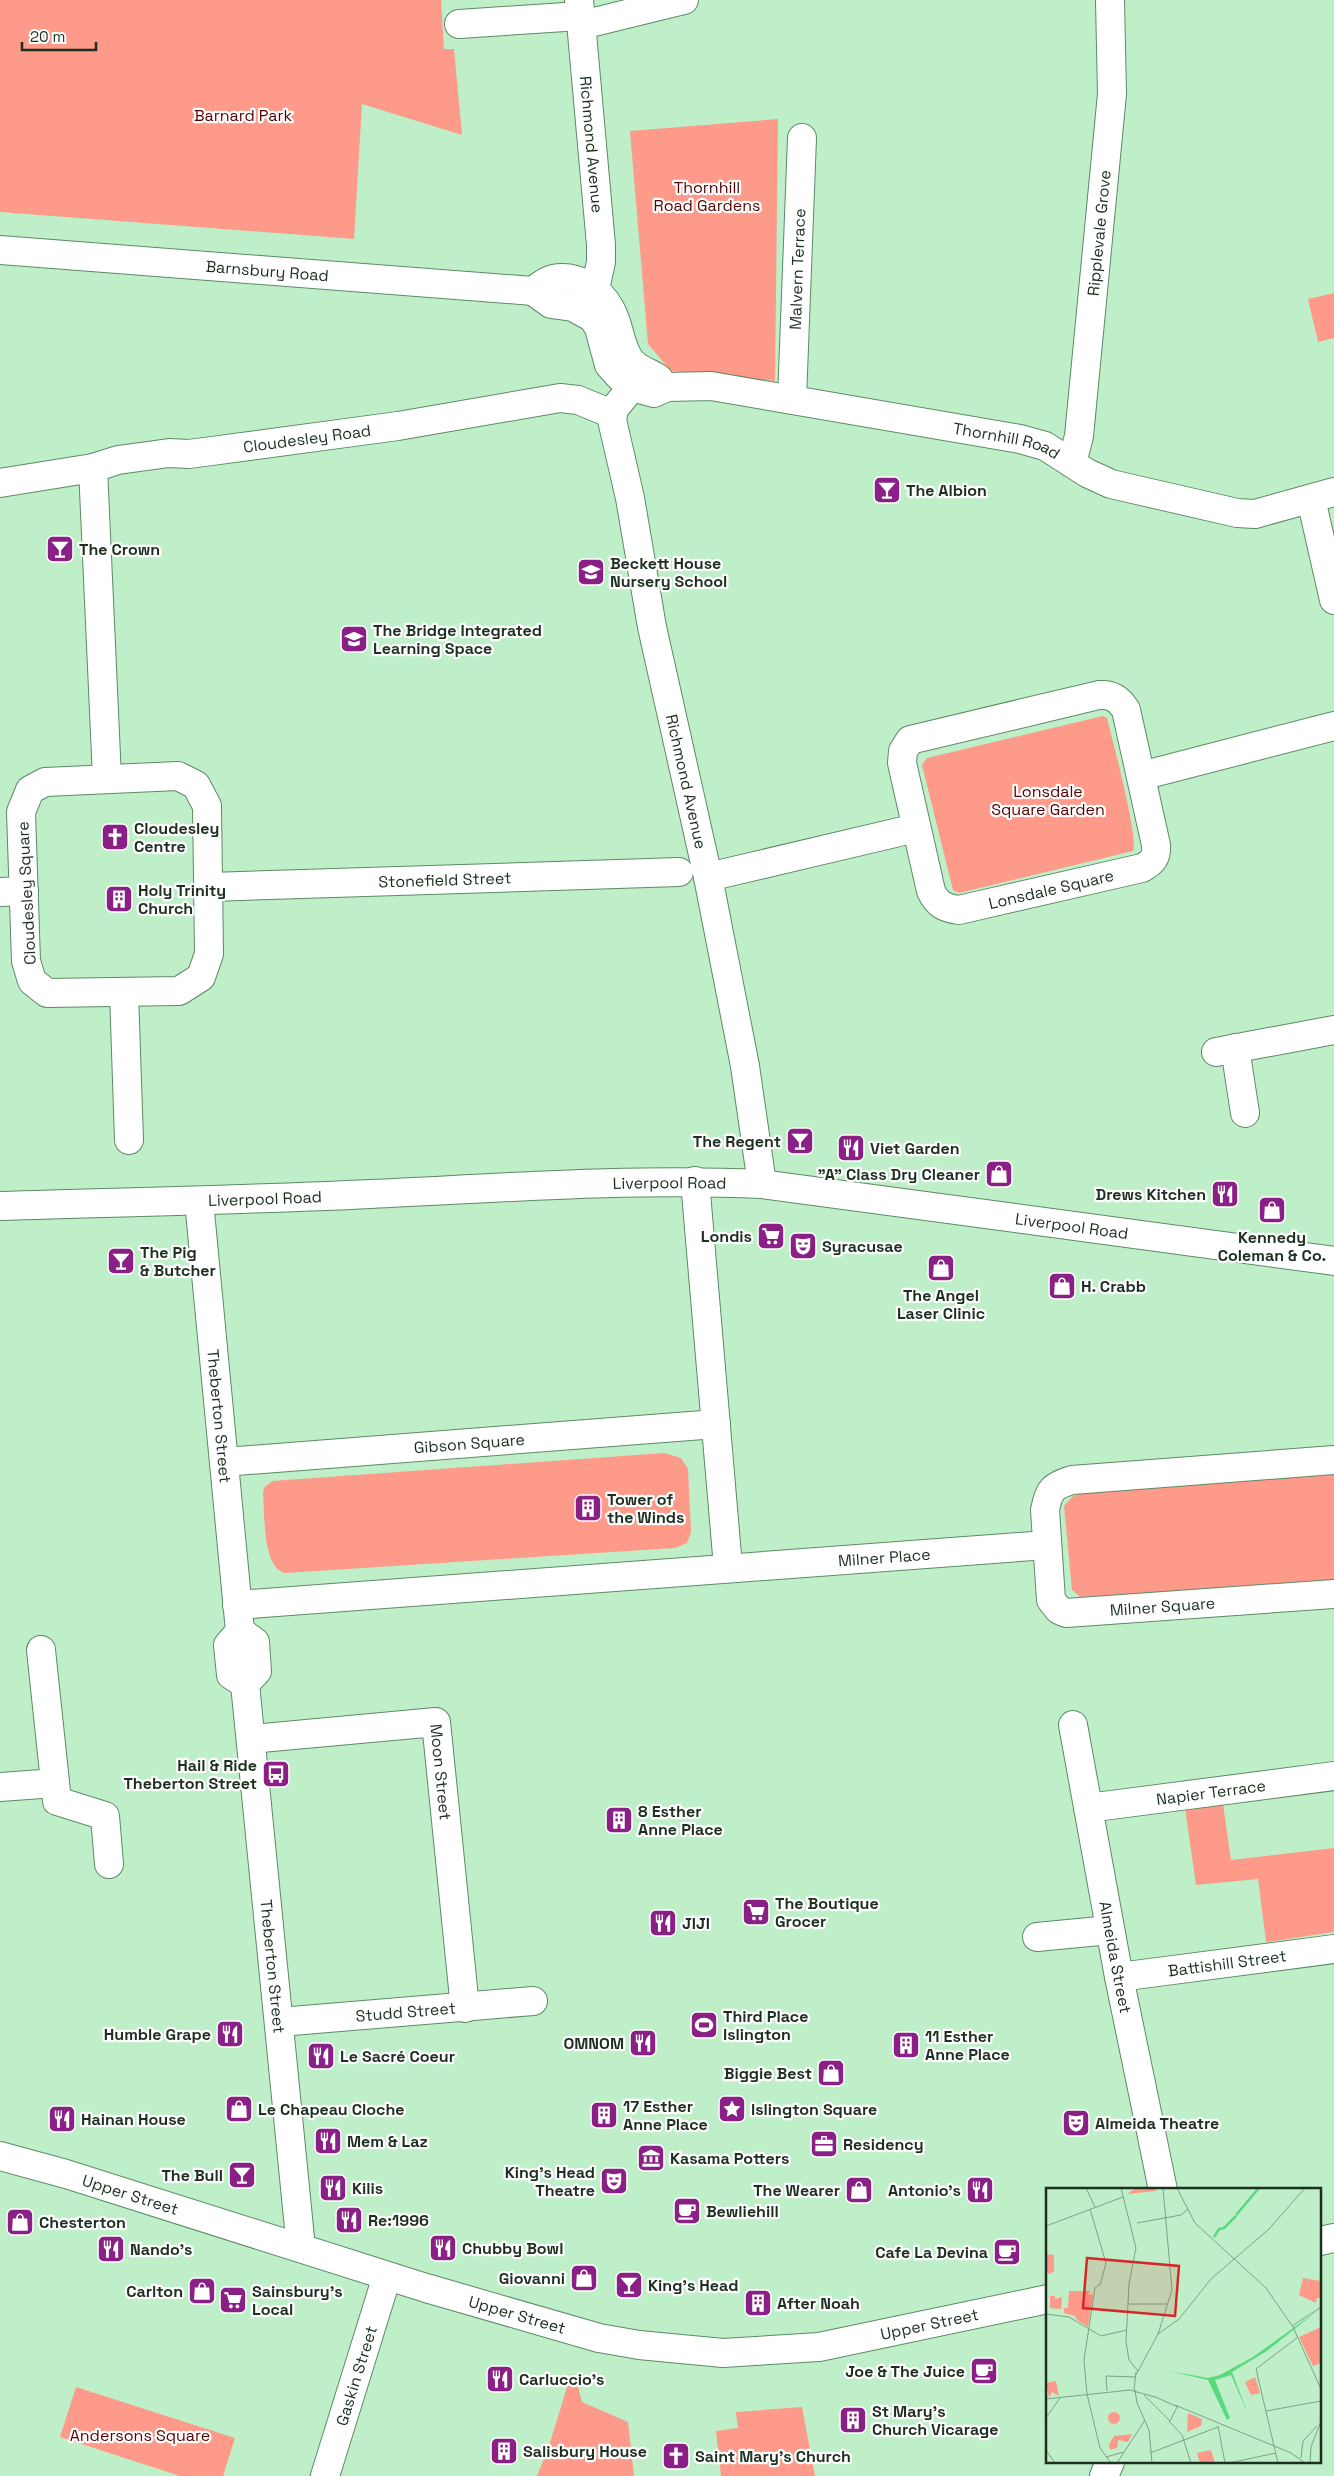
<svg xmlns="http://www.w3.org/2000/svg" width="1334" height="2476" viewBox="0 0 1334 2476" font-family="'Space Grotesk',sans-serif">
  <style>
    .green { fill: #fe9a89 }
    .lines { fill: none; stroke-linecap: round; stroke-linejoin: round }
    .minor-casing { stroke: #5d8a66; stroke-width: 30 }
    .major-casing { stroke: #5d8a66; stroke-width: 30 }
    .highway-casing { stroke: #5d8a66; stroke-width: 30 }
    .minor { stroke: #fff; stroke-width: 28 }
    .major { stroke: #fff; stroke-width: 28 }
    .highway { stroke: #fff; stroke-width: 28 }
    .labels { text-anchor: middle; stroke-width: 4.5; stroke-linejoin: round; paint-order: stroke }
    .park-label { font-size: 16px; fill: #560000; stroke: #fff }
    .street-label { font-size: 16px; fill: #1d2f20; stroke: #fff }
    .poi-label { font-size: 16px; font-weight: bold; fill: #1d2f20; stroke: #fff; text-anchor: start }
    .inset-river { fill: none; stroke: #5bd97f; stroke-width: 2.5 }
    .inset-road { fill: none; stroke: #7ea285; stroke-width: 1 }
    .view { fill: #d62828; fill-opacity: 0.15; stroke: #d62828; stroke-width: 2.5 }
    .inset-edge { fill: none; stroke: #1d2f20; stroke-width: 2.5 }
  </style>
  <rect width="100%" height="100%" fill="#bfefc8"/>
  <path class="green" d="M0 0H441L444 49H454L462 135 362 104 354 239 0 212Z
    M778 119 775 381 671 371 648 344 630 131Z
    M1334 293V338L1318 342 1308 299Z
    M1103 716 1107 718C1112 739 1139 838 1133 851L959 893 953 890 922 765 927 758Z
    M664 1453 681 1458 688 1469 691 1532 687 1543 675 1548 285 1573C262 1567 265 1515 263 1494L264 1488 272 1481Z
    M1334 1474V1583L1080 1597 1072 1590 1064 1506 1072 1497 1080 1493Z
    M1223 1804 1231 1860 1334 1848V1932L1266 1942 1258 1879 1196 1885 1185 1808Z
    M571 2374 575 2375 582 2402 628 2422 634 2476H537L549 2446Z
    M76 2387 235 2438 223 2476H180L60 2437Z
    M802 2407 815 2476H721L716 2431 738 2428 736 2412Z"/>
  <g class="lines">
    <g class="minor-casing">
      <g id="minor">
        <path id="s1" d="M579 0 601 245V262L595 289"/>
        <path d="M459 24 580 16"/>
        <path d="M582 25 684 0"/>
        <path id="s2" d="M0 250 533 291"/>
        <path id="s3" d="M533 291 551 304 573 307 593 318 599 328 609 365 618 375 632 387 654 393 667 387 711 386 1020 439 1045 446 1087 473 1111 484 1237 513 1255 514 1334 492"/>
        <path d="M533 291C539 287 546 280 553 279 577 274 600 289 611 310 620 326 619 344 630 360 637 370 650 372 659 379"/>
        <path id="s4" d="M632 387 614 409 612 420 630 498 652 627 708 877 745 1066 762 1184"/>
        <path id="s5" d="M792 399 802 138"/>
        <path id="s6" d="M1072 463 1079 436 1112 94 1110 0"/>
        <path d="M93 468 107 778"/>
        <path id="s7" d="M0 483 93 468 118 460 169 453 189 454 398 426 560 398 578 400 612 414"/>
        <path d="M1311 499 1334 600"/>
        <path d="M1099 695C1112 694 1119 699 1126 710L1156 845C1157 857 1153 862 1142 868L959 910C944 908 937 904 931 891L902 763 903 751 910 740Z"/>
        <path d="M178 776 196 785 207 806 209 954 201 977 179 991 47 993 32 981 26 961 21 812 30 790 45 782Z"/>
        <path d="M1141 776 1334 726"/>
        <path d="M708 877 916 828"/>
        <path id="s8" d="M210 887 679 872"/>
        <path d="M0 892 24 891"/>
        <path d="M124 992 129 1140"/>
        <path d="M1235 1048 1245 1113"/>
        <path d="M1216 1052 1334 1030"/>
        <path d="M695 1181 728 1567"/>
        <path id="s9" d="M199 1201 240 1631 228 1645 231 1675 245 1684"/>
        <path id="s10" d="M1334 1460 1072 1480C1053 1486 1049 1489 1045 1510L1051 1600 1059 1610 1066 1613 1334 1594"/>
        <path id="s11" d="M224 1462 716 1424"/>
        <path id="s12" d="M237 1605 1047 1545"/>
        <path id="s13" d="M240 1631 255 1642 257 1671 245 1684 301 2248"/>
        <path d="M41 1650 57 1801 105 1816 109 1864"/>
        <path id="s14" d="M1073 1725 1119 1977 1163 2190"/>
        <path id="s15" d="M251 1739 436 1722 465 2008"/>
        <path d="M0 1787 55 1783"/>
        <path id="s16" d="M1088 1808 1334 1776"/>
        <path d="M1037 1937 1110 1930"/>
        <path id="s17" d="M1119 1977 1334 1949"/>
        <path id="s18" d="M280 2022 533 2001"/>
        <path id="s19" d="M325 2476 387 2276"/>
        <path d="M1104 2476 1110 2462"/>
      </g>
    </g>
    <g class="major-casing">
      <g id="major">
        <path id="s20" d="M0 1206C124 1202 248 1200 371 1194 501 1188 632 1178 762 1184L1334 1261"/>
      </g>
    </g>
    <g class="highway-casing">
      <g id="highway">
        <path id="s21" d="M0 2156 66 2174 426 2288 599 2338 639 2345 723 2353 819 2347 1048 2299"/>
        <path d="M1320 2241 1334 2238"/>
      </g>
    </g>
    <use href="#minor" class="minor"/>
    <use href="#major" class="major"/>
    <use href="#highway" class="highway"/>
  </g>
  <defs>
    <g id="bar-square" transform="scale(1.4375)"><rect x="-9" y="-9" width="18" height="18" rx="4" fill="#8a1f85" stroke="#fff"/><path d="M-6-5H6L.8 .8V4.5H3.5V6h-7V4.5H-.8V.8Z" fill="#fff"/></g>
    <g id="school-square" transform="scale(1.4375)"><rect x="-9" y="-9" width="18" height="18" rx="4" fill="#8a1f85" stroke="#fff"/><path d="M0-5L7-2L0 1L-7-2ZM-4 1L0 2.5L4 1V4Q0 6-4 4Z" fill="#fff"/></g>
    <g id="church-square" transform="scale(1.4375)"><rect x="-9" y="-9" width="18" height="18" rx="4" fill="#8a1f85" stroke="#fff"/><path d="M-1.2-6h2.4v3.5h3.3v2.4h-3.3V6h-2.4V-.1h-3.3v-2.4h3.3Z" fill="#fff"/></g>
    <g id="building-square" transform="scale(1.4375)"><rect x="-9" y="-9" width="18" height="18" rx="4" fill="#8a1f85" stroke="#fff"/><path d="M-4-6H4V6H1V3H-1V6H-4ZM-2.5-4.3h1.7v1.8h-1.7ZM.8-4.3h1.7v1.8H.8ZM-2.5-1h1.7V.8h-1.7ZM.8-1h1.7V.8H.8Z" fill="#fff"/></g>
    <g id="restaurant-square" transform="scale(1.4375)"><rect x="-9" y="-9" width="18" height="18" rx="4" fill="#8a1f85" stroke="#fff"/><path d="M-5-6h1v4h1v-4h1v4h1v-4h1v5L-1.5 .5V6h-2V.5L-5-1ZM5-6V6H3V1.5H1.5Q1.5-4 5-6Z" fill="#fff"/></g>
    <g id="shop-square" transform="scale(1.4375)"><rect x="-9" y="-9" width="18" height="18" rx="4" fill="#8a1f85" stroke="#fff"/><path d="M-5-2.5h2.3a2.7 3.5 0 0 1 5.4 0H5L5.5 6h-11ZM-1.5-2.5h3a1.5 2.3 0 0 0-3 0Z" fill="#fff"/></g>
    <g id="supermarket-square" transform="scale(1.4375)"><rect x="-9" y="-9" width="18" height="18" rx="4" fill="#8a1f85" stroke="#fff"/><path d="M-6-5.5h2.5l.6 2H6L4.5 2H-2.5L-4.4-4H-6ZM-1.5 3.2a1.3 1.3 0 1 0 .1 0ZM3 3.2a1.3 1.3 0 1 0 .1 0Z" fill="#fff"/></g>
    <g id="theatre-square" transform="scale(1.4375)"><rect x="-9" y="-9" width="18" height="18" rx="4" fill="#8a1f85" stroke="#fff"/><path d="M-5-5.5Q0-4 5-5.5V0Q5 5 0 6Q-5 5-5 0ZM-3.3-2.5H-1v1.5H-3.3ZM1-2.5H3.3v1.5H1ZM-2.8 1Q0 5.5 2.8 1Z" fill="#fff"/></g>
    <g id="bus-square" transform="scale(1.4375)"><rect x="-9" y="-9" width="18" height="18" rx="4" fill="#8a1f85" stroke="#fff"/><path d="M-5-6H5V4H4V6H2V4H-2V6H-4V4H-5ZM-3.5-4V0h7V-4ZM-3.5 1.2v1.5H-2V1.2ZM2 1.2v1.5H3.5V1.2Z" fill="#fff"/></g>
    <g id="stadium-square" transform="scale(1.4375)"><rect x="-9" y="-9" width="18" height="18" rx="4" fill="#8a1f85" stroke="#fff"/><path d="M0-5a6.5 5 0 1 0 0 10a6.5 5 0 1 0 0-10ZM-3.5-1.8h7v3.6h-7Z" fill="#fff"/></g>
    <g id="sight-square" transform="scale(1.4375)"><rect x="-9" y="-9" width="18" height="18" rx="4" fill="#8a1f85" stroke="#fff"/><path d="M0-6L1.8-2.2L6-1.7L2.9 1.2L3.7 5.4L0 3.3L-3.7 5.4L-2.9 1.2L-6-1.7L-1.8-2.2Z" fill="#fff"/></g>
    <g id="office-square" transform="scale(1.4375)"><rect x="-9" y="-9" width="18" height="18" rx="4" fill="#8a1f85" stroke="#fff"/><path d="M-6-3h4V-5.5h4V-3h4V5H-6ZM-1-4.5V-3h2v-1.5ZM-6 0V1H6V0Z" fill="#fff"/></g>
    <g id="museum-square" transform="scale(1.4375)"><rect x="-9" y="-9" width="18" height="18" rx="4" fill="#8a1f85" stroke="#fff"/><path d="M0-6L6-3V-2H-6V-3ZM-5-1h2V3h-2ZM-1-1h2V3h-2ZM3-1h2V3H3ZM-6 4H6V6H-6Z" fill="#fff"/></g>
    <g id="cafe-square" transform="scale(1.4375)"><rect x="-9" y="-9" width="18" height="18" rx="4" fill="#8a1f85" stroke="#fff"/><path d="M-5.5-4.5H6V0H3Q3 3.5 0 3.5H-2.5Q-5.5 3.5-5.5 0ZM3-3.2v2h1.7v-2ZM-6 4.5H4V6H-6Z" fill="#fff"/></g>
  </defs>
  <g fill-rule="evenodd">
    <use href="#bar-square" x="887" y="490"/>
    <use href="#bar-square" x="60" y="549"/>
    <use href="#school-square" x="591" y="572"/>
    <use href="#school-square" x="354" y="639"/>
    <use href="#church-square" x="115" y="837"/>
    <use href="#building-square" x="119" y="899"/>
    <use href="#bar-square" x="800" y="1141"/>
    <use href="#restaurant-square" x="851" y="1148"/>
    <use href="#shop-square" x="999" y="1174"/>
    <use href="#restaurant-square" x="1225" y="1194"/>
    <use href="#shop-square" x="1272" y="1210"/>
    <use href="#supermarket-square" x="771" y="1236"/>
    <use href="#theatre-square" x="803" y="1246"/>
    <use href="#bar-square" x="121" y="1261"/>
    <use href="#shop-square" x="941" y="1268"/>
    <use href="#shop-square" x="1062" y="1286"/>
    <use href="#building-square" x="588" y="1508"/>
    <use href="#bus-square" x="276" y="1774"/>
    <use href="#building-square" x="619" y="1820"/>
    <use href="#supermarket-square" x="756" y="1912"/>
    <use href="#restaurant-square" x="663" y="1923"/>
    <use href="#stadium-square" x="704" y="2025"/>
    <use href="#restaurant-square" x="230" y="2034"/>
    <use href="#restaurant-square" x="643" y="2043"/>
    <use href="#building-square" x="906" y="2045"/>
    <use href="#restaurant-square" x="321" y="2056"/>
    <use href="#shop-square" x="831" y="2073"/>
    <use href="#shop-square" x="239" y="2109"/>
    <use href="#sight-square" x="732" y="2109"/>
    <use href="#building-square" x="604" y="2115"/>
    <use href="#restaurant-square" x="62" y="2119"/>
    <use href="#theatre-square" x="1076" y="2123"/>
    <use href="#restaurant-square" x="328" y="2141"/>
    <use href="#office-square" x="824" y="2144"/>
    <use href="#museum-square" x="651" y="2158"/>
    <use href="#bar-square" x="242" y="2175"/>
    <use href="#theatre-square" x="614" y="2181"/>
    <use href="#restaurant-square" x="333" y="2188"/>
    <use href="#shop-square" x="859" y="2190"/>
    <use href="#restaurant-square" x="980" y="2190"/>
    <use href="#cafe-square" x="687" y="2211"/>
    <use href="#restaurant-square" x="349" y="2220"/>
    <use href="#shop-square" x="20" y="2222"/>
    <use href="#restaurant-square" x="443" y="2248"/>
    <use href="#restaurant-square" x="111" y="2249"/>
    <use href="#cafe-square" x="1007" y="2252"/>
    <use href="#shop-square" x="584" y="2278"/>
    <use href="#bar-square" x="629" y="2285"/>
    <use href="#shop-square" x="202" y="2291"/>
    <use href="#supermarket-square" x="233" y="2300"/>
    <use href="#building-square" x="758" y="2303"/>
    <use href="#cafe-square" x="984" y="2371"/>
    <use href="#restaurant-square" x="500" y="2379"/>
    <use href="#building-square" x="853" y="2420"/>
    <use href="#building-square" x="504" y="2451"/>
    <use href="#church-square" x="676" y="2456"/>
  </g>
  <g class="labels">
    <g class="park-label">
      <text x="243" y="121">Barnard Park</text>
      <text x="707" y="193">Thornhill<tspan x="707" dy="18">Road Gardens</tspan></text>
      <text x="1048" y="797">Lonsdale<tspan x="1048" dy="18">Square Garden</tspan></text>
      <text x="140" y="2441">Andersons Square</text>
    </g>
    <g class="street-label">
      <text dy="6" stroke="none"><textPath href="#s1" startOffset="145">Richmond Avenue</textPath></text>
      <text dy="6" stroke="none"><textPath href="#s6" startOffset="232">Ripplevale Grove</textPath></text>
      <text dy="6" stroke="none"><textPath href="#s2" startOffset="268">Barnsbury Road</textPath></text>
      <text dy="6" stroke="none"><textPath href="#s5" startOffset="130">Malvern Terrace</textPath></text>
      <text dy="6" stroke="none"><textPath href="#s7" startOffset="311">Cloudesley Road</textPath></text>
      <text dy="6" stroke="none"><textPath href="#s3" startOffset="531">Thornhill Road</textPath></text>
      <text dy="6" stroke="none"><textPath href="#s4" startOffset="409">Richmond Avenue</textPath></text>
      <text dy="6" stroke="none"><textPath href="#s8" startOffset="235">Stonefield Street</textPath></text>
      <text transform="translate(1051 889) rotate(-13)" y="6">Lonsdale Square</text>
      <text transform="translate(26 893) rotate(-93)" y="6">Cloudesley Square</text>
      <text dy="6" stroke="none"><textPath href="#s20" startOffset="670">Liverpool Road</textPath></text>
      <text dy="6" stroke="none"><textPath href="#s20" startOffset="265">Liverpool Road</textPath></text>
      <text dy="6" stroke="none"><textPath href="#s20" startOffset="1075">Liverpool Road</textPath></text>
      <text dy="6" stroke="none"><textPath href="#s9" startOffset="216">Theberton Street</textPath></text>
      <text dy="6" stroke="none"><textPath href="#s11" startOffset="246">Gibson Square</textPath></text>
      <text dy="6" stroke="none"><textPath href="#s12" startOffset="649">Milner Place</textPath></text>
      <text dy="6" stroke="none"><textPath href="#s10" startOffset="514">Milner Square</textPath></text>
      <text dy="6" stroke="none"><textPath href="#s15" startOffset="236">Moon Street</textPath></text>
      <text dy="6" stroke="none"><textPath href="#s16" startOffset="124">Napier Terrace</textPath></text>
      <text dy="6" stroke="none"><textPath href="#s14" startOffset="236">Almeida Street</textPath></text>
      <text dy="6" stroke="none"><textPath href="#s17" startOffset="109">Battishill Street</textPath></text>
      <text dy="6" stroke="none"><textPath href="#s13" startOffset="349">Theberton Street</textPath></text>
      <text dy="6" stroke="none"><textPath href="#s18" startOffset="126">Studd Street</textPath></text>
      <text dy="6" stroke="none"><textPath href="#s21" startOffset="136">Upper Street</textPath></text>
      <text dy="6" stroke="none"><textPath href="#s21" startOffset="541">Upper Street</textPath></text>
      <text dy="6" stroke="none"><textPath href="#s21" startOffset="960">Upper Street</textPath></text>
      <text dy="6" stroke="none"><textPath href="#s19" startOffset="105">Gaskin Street</textPath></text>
    </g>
    <g class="poi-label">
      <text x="906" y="496">The Albion</text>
      <text x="79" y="555">The Crown</text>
      <text x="610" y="569">Beckett House<tspan x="610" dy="18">Nursery School</tspan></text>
      <text x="373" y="636">The Bridge Integrated<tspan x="373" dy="18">Learning Space</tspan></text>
      <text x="134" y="834">Cloudesley<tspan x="134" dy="18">Centre</tspan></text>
      <text x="138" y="896">Holy Trinity<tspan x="138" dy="18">Church</tspan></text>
      <text x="781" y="1147" text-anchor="end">The Regent</text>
      <text x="870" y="1154">Viet Garden</text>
      <text x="980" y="1180" text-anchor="end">"A" Class Dry Cleaner</text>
      <text x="1206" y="1200" text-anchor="end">Drews Kitchen</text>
      <text x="752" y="1242" text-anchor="end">Londis</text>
      <text x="1272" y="1243" text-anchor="middle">Kennedy<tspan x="1272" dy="18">Coleman &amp; Co.</tspan></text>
      <text x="822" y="1252">Syracusae</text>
      <text x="140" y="1258">The Pig<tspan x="140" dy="18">&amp; Butcher</tspan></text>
      <text x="1081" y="1292">H. Crabb</text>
      <text x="941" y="1301" text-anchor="middle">The Angel<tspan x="941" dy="18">Laser Clinic</tspan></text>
      <text x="607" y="1505">Tower of<tspan x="607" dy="18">the Winds</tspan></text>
      <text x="257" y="1771" text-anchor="end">Hail &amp; Ride<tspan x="257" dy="18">Theberton Street</tspan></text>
      <text x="638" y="1817">8 Esther<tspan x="638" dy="18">Anne Place</tspan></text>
      <text x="775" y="1909">The Boutique<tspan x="775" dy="18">Grocer</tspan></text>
      <text x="682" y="1929">JIJI</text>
      <text x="723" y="2022">Third Place<tspan x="723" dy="18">Islington</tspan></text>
      <text x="211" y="2040" text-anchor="end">Humble Grape</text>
      <text x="925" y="2042">11 Esther<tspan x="925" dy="18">Anne Place</tspan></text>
      <text x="624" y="2049" text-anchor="end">OMNOM</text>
      <text x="340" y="2062">Le Sacré Coeur</text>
      <text x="812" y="2079" text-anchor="end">Biggie Best</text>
      <text x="623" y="2112">17 Esther<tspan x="623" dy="18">Anne Place</tspan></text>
      <text x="258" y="2115">Le Chapeau Cloche</text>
      <text x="751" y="2115">Islington Square</text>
      <text x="81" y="2125">Hainan House</text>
      <text x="1095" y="2129">Almeida Theatre</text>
      <text x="347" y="2147">Mem &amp; Laz</text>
      <text x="843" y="2150">Residency</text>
      <text x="670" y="2164">Kasama Potters</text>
      <text x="595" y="2178" text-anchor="end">King's Head<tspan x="595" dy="18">Theatre</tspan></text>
      <text x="223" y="2181" text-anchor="end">The Bull</text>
      <text x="352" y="2194">Kilis</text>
      <text x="840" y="2196" text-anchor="end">The Wearer</text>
      <text x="961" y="2196" text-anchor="end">Antonio's</text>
      <text x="706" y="2217">Bewliehill</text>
      <text x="368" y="2226">Re:1996</text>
      <text x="39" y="2228">Chesterton</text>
      <text x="462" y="2254">Chubby Bowl</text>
      <text x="130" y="2255">Nando's</text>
      <text x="988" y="2258" text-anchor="end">Cafe La Devina</text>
      <text x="565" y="2284" text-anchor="end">Giovanni</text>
      <text x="648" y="2291">King's Head</text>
      <text x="183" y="2297" text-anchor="end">Carlton</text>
      <text x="252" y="2297">Sainsbury's<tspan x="252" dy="18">Local</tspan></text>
      <text x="777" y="2309">After Noah</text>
      <text x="965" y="2377" text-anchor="end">Joe &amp; The Juice</text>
      <text x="519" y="2385">Carluccio's</text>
      <text x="872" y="2417">St Mary's<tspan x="872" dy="18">Church Vicarage</tspan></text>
      <text x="523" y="2457">Salisbury House</text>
      <text x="695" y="2462">Saint Mary's Church</text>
    </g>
  </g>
  <g transform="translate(1046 2188)">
    <rect width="275" height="275" fill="#bfefc8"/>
    <path d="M90 0H110V3L81 6ZM0 66 8 67V83L4 86 0 84ZM257 90 275 93V110H271L270 115 253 107ZM23 103H44L42 106 47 107 42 139 31 132 29 128 18 125V120H22ZM4 108H9V111L16 109 15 121 4 120ZM275 139V175L267 178 253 149ZM209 189 214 205 205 207 199 194ZM10 193 13 208 6 204 3 210 0 195ZM62 230a6 6 0 1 1 12 0a6 6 0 1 1-12 0ZM142 225 156 231 155 238 141 244ZM86 246 82 254 72 252 71 260 64 262 63 256 68 248ZM165 262 169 275H154L151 265Z" fill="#fe9a89"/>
    <path d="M275 120 221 163 186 184 202 226 185 187 169 192 184 230 181 232 162 192 123 183 162 190 174 187 207 169Z" fill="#5bd97f"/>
    <path class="inset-river" d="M190 27 213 0M168 49 173 41 178 40 190 28"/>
    <path class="inset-road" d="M40 0 49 19M75 0 90 60 83 96 80 154 83 172 92 183M131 0 149 35 220 100 247 139 275 201M44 21 60 75 54 97M91 35 135 27 142 21M0 38 77 9M54 96 49 100 38 172 41 206 54 260 65 275M82 116H121M0 126 23 129 55 148 81 142M246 138 275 119M112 146 133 131 165 91 223 41 259 0M90 187 112 146 126 102 117 0M88 202 90 184M89 202 91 215 103 242 106 275M61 203 60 188 90 189M98 207 124 233 131 219M107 208 132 219M0 211 84 202 109 209M129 217 245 265 259 275M220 223 275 213M0 230 14 210M123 233 136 247 145 275M172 238 179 275M0 262 9 275M104 265 172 239M60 269 78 264M255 270 257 253 271 238M71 275 99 232M183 275 230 265M232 275 210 181 252 149M264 275 265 259 275 233"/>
    <path class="view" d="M41 70 133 78 129 128 37 120Z"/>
    <rect width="275" height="275" class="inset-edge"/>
  </g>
  <path d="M22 42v8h74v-8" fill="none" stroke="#1d2f20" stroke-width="2.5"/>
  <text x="30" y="42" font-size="15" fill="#1d2f20" stroke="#ffffff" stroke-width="4" paint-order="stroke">20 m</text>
</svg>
